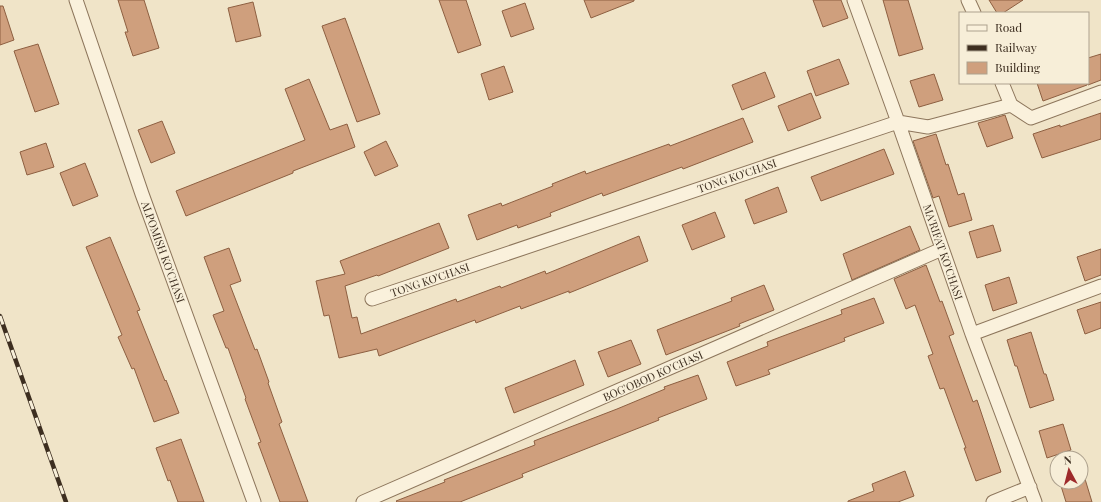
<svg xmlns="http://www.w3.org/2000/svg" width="1101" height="502" viewBox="0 0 1101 502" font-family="'Playfair Display',serif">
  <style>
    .building { fill: #cf9f7d; stroke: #8d5f41 }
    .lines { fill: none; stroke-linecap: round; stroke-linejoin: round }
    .street-casing { stroke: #8d765c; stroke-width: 15 }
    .street { stroke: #faf1dc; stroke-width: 13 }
    .rail-casing { stroke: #3d2e20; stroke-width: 4.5 }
    .rail { stroke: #f7eed8; stroke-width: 3; stroke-dasharray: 9; stroke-linecap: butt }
    .labels { text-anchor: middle; stroke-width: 3; stroke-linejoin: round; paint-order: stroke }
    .street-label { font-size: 11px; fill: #3d2e20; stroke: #f7eed8 }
  </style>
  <rect width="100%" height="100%" fill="#f0e4c8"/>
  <path class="building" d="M118 0H144L159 48 133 56 125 32H128Z
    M439 0H466L481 45 458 53Z
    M584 0H634V1L591 18Z
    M813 0H841L848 18 823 27Z
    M883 0H908L923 49 899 56Z
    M989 0H1023L1003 13H997Z
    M253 2 261 36 236 42 228 8Z
    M525 3 534 29 511 37 502 11Z
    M0 6H3L14 40 0 45Z
    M345 18 380 114 357 122 322 26Z
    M38 44 59 104 35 112 14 51Z
    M1101 54V80L1088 85V58Z
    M839 59 849 84 816 96 807 71Z
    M504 66 513 92 489 100 481 74Z
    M765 72 775 97 742 110 732 85Z
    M934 74 943 100 919 107 910 81Z
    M309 79 330 130 347 124 355 147 293 171V173L186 216 176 191 305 140 285 89Z
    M1037 83H1087V85L1043 101Z
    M811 93 821 118 788 131 778 106Z
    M1101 113V139L1042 158 1033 134 1060 125V127Z
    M1005 115 1013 138 987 147 978 123Z
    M743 118 753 142 683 169 682 167 603 196 602 193 550 213 551 216 518 228 517 225 477 240 468 215 501 203 502 206 553 186 552 184 585 171 586 174 669 144 670 146Z
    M162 121 175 153 151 163 138 130Z
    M936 134 946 165 948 164 958 195 964 193 972 220 949 227 939 196 933 198 913 141Z
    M386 141 398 166 375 176 364 152Z
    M46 143 54 167 27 175 20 152Z
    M884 149 894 174 821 201 811 177Z
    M85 163 98 196 73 206 60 173Z
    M778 187 787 212 754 224 745 200Z
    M715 212 725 237 692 250 682 225Z
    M439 223 449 248 378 276 377 275 345 286 352 318 357 317 361 334 456 299 457 302 500 286 501 288 545 271 546 274 639 236 648 261 569 293V291L521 309 520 306 476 323 475 320 379 356 377 349 339 358 329 315 324 316 316 281 345 274 340 261Z
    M993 225 1001 251 977 258 969 232Z
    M910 226 920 250 852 280 843 254Z
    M110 237 140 310 137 311 165 381 166 380 179 413 154 422 134 368 132 369 118 337 122 335 86 247Z
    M229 248 241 281 230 285 255 350 257 349 269 382 268 383 282 422 279 424 308 502H280L258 443 261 442 245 399 246 398 228 348H226L213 315 224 311 204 257Z
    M1101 249V275L1085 281 1077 257Z
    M926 265 940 302 942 301 954 334 949 336 973 402 977 400 1001 472 976 481 964 448H966L944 388 940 389 928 356 933 354 915 305 906 309 894 279Z
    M1009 277 1017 303 993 311 985 285Z
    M764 285 774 310 739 324 740 326 666 355 657 330 732 301 731 298Z
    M874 298 884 323 844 338 845 341 768 370 770 374 736 386 727 362 768 346 767 342 842 314 841 310Z
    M1101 302V328L1085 334 1077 310Z
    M1031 332 1044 374H1046L1054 400 1030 408 1017 366H1015L1007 340Z
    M631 340 641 364 608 377 598 352Z
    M575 360 584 385 514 413 505 388Z
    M698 375 707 399 658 418 659 420 522 474 523 477 460 502H397L396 501 445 482 444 480 535 445 534 441 617 409 665 389 664 387Z
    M1063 424 1071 450 1047 458 1039 431Z
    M181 439 204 502H178L170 480 168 481 156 448Z
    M905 471 914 496 898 502H848V501L874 491 872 484Z
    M1085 479 1092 502H1066L1061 486 1074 482H1081V480Z"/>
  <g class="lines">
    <g class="street-casing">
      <path id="street" d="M76 0 142 194 254 502
        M854 0 898 122 972 334 1035 502
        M968 0 974 13
        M1002 83 1011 105
        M372 299 898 122 928 127 1011 105 1031 118 1101 92
        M972 334 1101 286
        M363 502 942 249
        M993 502 1030 487"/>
    </g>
    <use href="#street" class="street"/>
    <g class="rail-casing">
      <path id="rail" d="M0 316 66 502"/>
    </g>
    <use href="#rail" class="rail"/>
  </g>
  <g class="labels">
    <g class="street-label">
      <text transform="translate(737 176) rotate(-19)" y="4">TONG KO'CHASI</text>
      <text transform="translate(163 252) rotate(70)" y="4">ALPOMISH KO'CHASI</text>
      <text transform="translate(943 252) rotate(71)" y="4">MA'RIFAT KO'CHASI</text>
      <text transform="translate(430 280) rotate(-19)" y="4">TONG KO'CHASI</text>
      <text transform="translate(653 376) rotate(-24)" y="4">BOG'OBOD KO'CHASI</text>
    </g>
  </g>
  <rect x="959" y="12" width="130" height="72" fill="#f7eed8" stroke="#ada18e"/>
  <rect x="967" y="25" width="20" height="6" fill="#faf1dc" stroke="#ada18e"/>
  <text x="995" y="32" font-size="12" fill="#3d2e20">Road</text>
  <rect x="967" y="45" width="20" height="6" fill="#3d2e20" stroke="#ada18e"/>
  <text x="995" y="52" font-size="12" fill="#3d2e20">Railway</text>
  <rect x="967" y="62" width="20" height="12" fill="#cf9f7d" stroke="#ada18e"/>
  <text x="995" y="72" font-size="12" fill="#3d2e20">Building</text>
  <g transform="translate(1069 470) rotate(353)"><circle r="19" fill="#f7eed8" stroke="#ada18e"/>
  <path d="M0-3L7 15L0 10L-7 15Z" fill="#9e2a2b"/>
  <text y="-6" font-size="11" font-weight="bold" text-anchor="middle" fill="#3d2e20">N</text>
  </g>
</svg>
